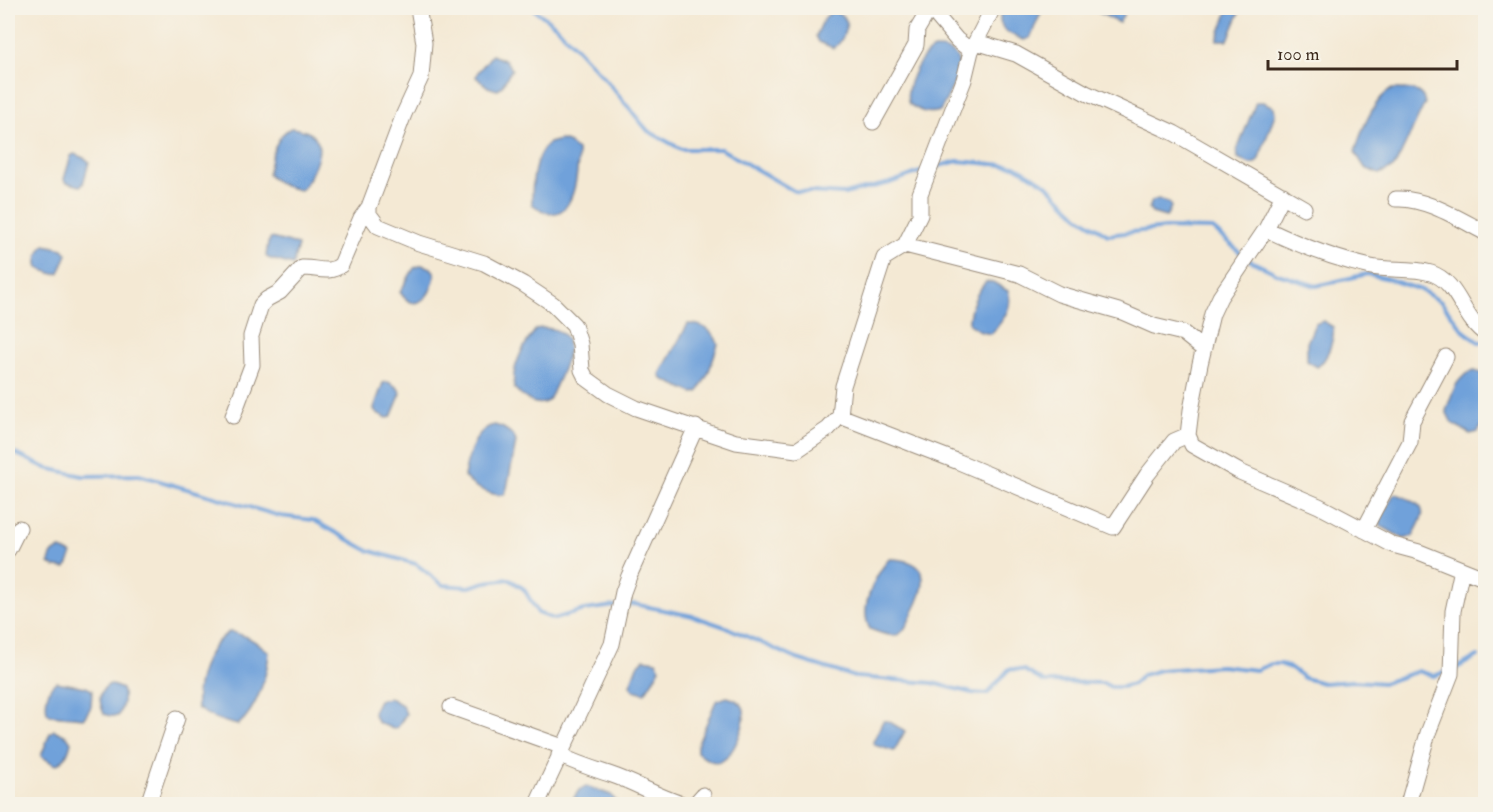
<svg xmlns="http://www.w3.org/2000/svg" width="1493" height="812" viewBox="0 0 1493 812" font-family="'IM FELL Double Pica',serif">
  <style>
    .water { fill: #70a1da; stroke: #56667c; stroke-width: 1.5 }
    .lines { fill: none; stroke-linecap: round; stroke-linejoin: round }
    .stream { stroke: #70a1da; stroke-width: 4 }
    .minor-casing { stroke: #988a79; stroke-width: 17 }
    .minor { stroke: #fff; stroke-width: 15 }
  </style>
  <rect width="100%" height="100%" fill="#f7f3e8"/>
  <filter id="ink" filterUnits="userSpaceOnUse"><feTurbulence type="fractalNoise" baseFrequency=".0167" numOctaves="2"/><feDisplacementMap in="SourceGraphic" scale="12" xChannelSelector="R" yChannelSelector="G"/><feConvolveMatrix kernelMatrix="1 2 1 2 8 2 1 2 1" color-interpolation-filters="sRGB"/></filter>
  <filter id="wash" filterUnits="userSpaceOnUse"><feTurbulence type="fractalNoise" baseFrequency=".008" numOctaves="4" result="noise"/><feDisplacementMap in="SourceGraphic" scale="24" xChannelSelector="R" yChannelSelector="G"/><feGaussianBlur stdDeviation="1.35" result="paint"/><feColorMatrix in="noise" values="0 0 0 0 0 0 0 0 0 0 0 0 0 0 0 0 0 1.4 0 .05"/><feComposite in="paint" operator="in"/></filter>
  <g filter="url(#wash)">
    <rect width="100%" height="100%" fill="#f4e9d4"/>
    <path class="water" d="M1002 8H1043L1030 38 1024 40C1007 34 995 27 1002 8Z
      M1099 8H1127L1119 23 1098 12Z
      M1229 8H1235L1240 11 1228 40H1217Z
      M832 11 843 16 847 22C845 32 842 44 833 48L819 42 816 36 824 19Z
      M934 49C978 48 951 91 940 111 927 115 920 111 909 104 902 91 920 54 934 49Z
      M492 55 506 61 512 69 502 86 497 90 488 87 476 77 478 72Z
      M1392 89C1405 89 1422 87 1425 103L1397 162 1393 168 1379 174 1365 168 1355 152C1361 132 1372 100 1392 89Z
      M1256 102H1263L1274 107 1275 114 1258 161 1255 163 1250 164 1238 158 1237 150Z
      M291 128C321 131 324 146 313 170 309 178 307 185 300 190 289 189 275 183 268 174 270 160 276 134 291 128Z
      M560 140 568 142 578 151C578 177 573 236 532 204 532 185 533 156 549 143Z
      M74 154 86 159 89 162 83 184 80 186 65 182 64 179 71 156Z
      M1158 199 1169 203 1171 207 1166 217 1152 213 1149 209 1152 201Z
      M271 238 298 245 293 265 268 258 266 256 268 243Z
      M45 245 63 249 67 254 59 273 53 274 38 268C35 261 39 249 45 245Z
      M422 265 431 268 435 273C434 293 416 317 400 292L414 268Z
      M986 282H993L1008 291C1014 307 1002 322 991 334L981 332 969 324C968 311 977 291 986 282Z
      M1323 321 1333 327C1335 338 1327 361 1317 367L1307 361V343L1315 324Z
      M688 324C702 324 713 330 718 344L708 374 698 392 693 393 662 379 660 374Z
      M542 328C589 328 560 376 549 400 537 410 523 397 514 388 511 366 523 347 536 329Z
      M1474 371 1485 374V419L1478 432 1470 434 1452 423 1446 411C1452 395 1455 376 1474 371Z
      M388 382 397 387 401 393 391 417 387 418 375 412 374 408 383 383Z
      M495 425C503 427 514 433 516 442L507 488 504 495C492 496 470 486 464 476 467 460 475 427 495 425Z
      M1394 494C1400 494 1406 498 1412 501 1431 510 1420 521 1413 536L1404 539 1381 526 1380 520Z
      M61 549 72 554 66 568 55 567 49 563C50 555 53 550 61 549Z
      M889 559C931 559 928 584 913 612 909 620 905 632 897 635 888 637 878 632 870 629 858 608 875 576 889 559Z
      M229 632C243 633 259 643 269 652 267 677 257 709 238 725 223 722 209 717 197 708 195 681 206 647 229 632Z
      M644 659 656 661 660 669 645 693 633 690 630 685 637 666Z
      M56 682 86 687 92 690 91 707 84 718 50 715 47 712C45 702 47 688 56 682Z
      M110 684 122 689C125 699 123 707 118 716H110L104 714C99 702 97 691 110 684Z
      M727 697C734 699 740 701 743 707 749 720 733 759 719 762 711 763 702 757 697 752V746L716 701Z
      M390 698 402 705 406 714 398 727 393 729 377 722 373 712 379 700Z
      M883 721H888L905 731 894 751 874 745 873 742Z
      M54 730 67 736 71 742C69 751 64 762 55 765L41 756 50 733Z
      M586 786 611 795 618 804H570L579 790Z"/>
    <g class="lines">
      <path class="stream" d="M532 8 556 26 606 80 648 131 681 149H721L794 191 844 194 890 183 925 170
        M935 167 958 161 1015 166 1046 184 1078 216 1108 235 1166 228 1213 229 1243 255
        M1249 260 1278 274 1316 286 1367 274 1385 278 1421 290 1441 302 1465 332 1479 342H1486
        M8 450 46 468 83 476 139 475 280 516 313 520 367 550 416 564 443 585 469 587 486 582 509 579 524 589 538 613 554 619 584 610 615 606
        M626 605 634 604 693 616 728 628 797 659 855 677 933 683 972 693 987 694 1009 669 1024 670 1044 682 1103 683 1111 687H1122L1133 684 1143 675 1160 670 1221 666 1256 670 1271 664H1280L1291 668 1304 678 1323 683 1354 681 1384 683 1418 671 1434 676 1448 671
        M1455 669 1478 656"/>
    </g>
  </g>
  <g filter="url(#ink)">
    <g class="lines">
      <g class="minor-casing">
        <path id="minor" d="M418 8 424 43 421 77 404 114 369 207V214L378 226 419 243 484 263 523 284 553 304 574 325 580 344 582 370 586 378 608 394 636 408 736 442 797 450 828 429 840 416 959 462 1113 527 1147 475 1174 441 1188 435
          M930 8 957 40 971 51
          M976 42 1016 54 1086 93 1174 133 1304 208
          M873 122 916 45 917 30 930 8
          M1283 195 1266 229 1220 297 1212 314 1200 364 1191 410 1188 435 1192 445 1240 472 1319 506 1393 545 1419 552 1486 579
          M1396 199C1425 197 1461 220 1486 233
          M1266 229C1299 245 1334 259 1371 267 1390 271 1412 267 1431 273 1459 282 1462 319 1486 334
          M905 245 1019 274 1059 294 1122 312 1154 326 1183 333 1203 349
          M233 416 252 365 251 336 261 305 267 299 280 292 302 268C316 267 328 275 341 265L361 218 369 207
          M840 416 843 386 884 258 905 245 920 215V194L964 80 971 51 993 8
          M1364 530 1410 442 1412 421 1446 357
          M8 550 19 528
          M451 707 563 747
          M559 755C577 764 594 769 612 775 636 783 658 797 682 804
          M148 804 177 718
          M537 804 612 644 623 592 629 576 696 427
          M695 804 703 795
          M1408 804 1428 733 1451 674 1453 611 1462 569"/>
      </g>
      <use href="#minor" class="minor"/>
    </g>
  </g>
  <rect width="1493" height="812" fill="none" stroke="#f7f3e8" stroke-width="30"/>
  <path d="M1268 60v9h189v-9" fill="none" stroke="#3b2a1e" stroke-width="3"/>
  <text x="1277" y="60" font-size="18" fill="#3b2a1e" stroke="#f7f3e8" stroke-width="4.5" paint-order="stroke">100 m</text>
</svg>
